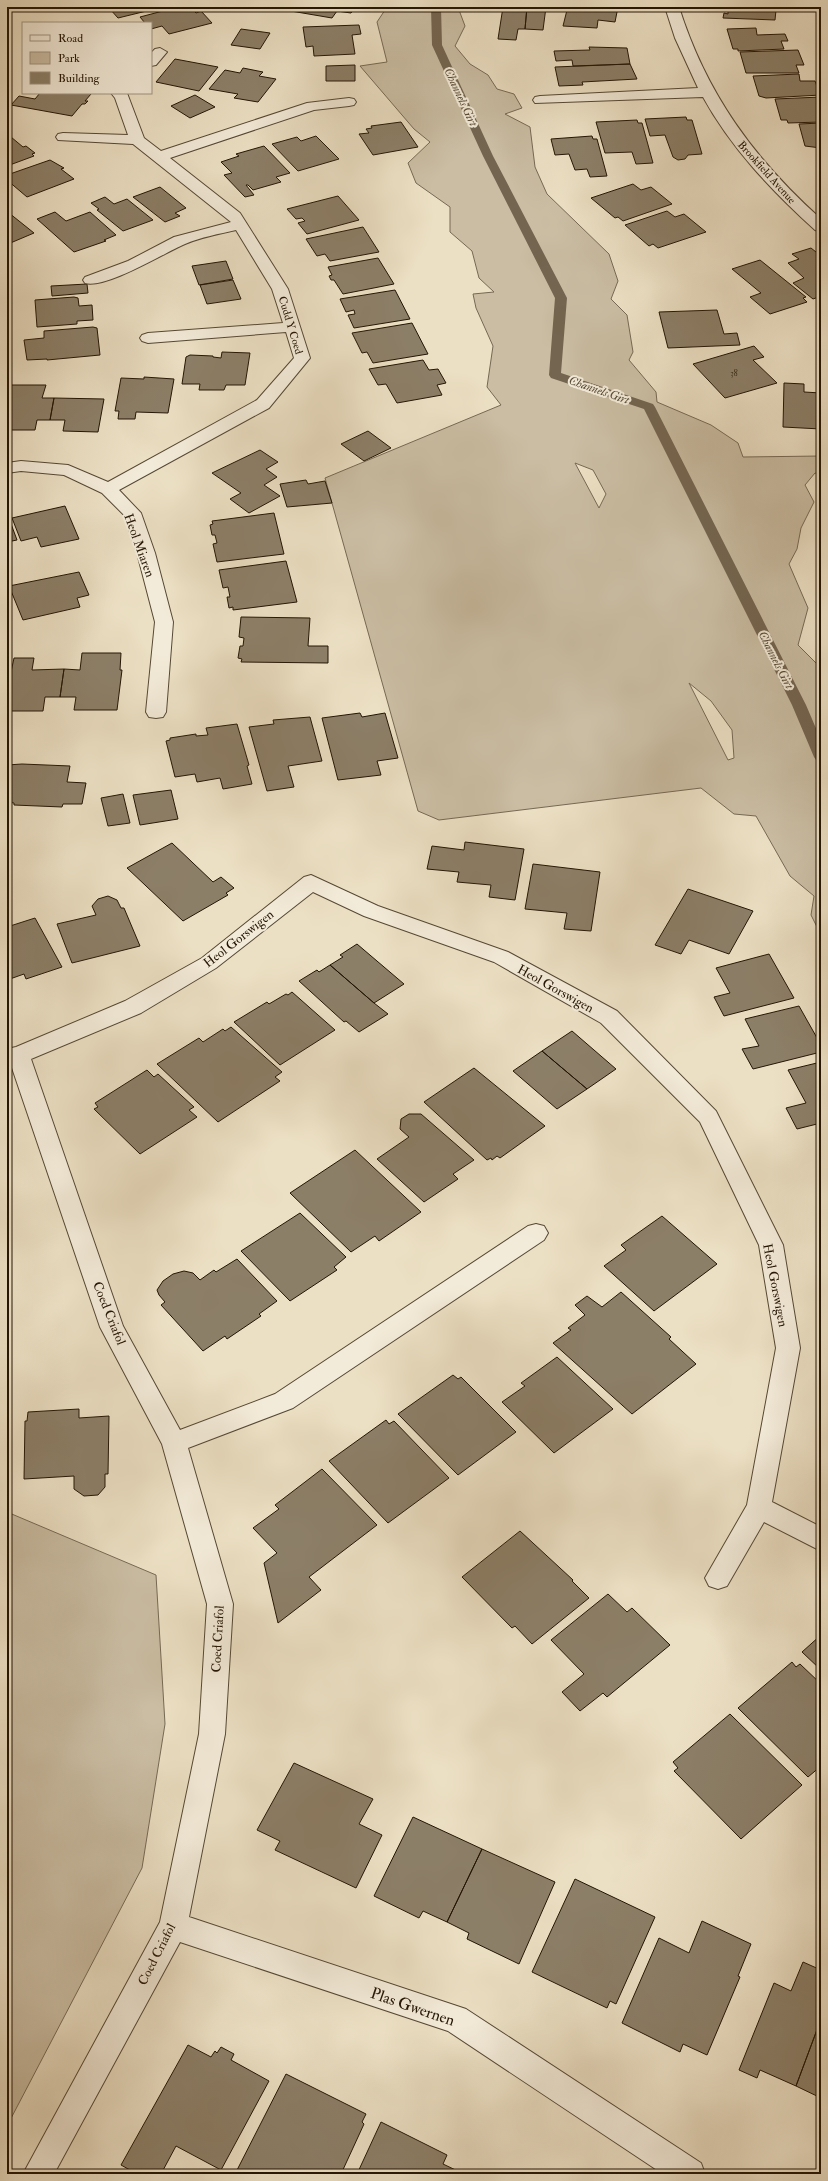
<svg xmlns="http://www.w3.org/2000/svg" width="828" height="2181" viewBox="0 0 828 2181" font-family="'IM FELL Double Pica',serif">
  <style>
    .green { fill: #cabda3; stroke: #766954; fill-rule: evenodd }
    .lines { fill: none; stroke-linecap: round; stroke-linejoin: round }
    .stream { fill: #736550; fill-rule: evenodd }
    .building { fill: #8c7f68; stroke: #231504 }
    .minor-casing { stroke: #554834; stroke-width: 2 }
    .minor { fill: #f3ebd9; fill-rule: evenodd }
    .labels { text-anchor: middle; stroke-width: 4; stroke-linejoin: round; paint-order: stroke }
    .far-number-label { font-size: 9px; fill: #3d301d }
    .far-street-label { font-size: 11px; fill: #231504; stroke: #f3ebd9 }
    .far-water-label { font-size: 12px; font-style: italic; fill: #584b37; stroke: #f3ebd9 }
    .street-label { font-size: 13px; fill: #231504; stroke: #f3ebd9 }
    .near-street-label { font-size: 16px; fill: #231504; stroke: #f3ebd9 }
  </style>
  <rect width="100%" height="100%" fill="#ece0c4"/>
  <filter id="stains"><feTurbulence type="fractalNoise" baseFrequency=".005" numOctaves="4"/><feColorMatrix values="0 0 0 0 .2 0 0 0 0 .09 0 0 0 0 .02 0 0 0 .5 -.17"/></filter>
  <radialGradient id="worn" r=".72"><stop offset=".6" stop-color="#630" stop-opacity="0"/><stop offset="1" stop-color="#630" stop-opacity=".3"/></radialGradient>
  <path class="green" d="M387 7H460L459 10 465 26 455 46 470 64 488 75 497 89 514 94 522 108 505 114 530 127 535 167 547 194 609 254 618 281 611 299 627 315 633 352 629 360 656 392 657 402 711 425 738 443 743 457 821 456V474L815 473 805 485 814 502 801 528 797 549 789 564 808 608 798 645 821 668V935L811 915 814 896 790 876 756 816 734 814 701 788 439 820 418 811 325 478 501 405 487 387 493 346 476 308 473 294 494 292 479 278 472 251 450 232V207L416 183 408 163 430 142 414 129 360 66 387 62 377 22ZM575 463 593 470 606 494 599 508ZM689 683 711 701 732 730 734 758 728 760Z
    M7 1512 156 1575 165 1724 142 1868 7 2126Z"/>
  <g class="lines">
    <path class="stream" d="M431 7H441L442 45 493 156 567 298 561 373 653 404 655 407 806 705 821 740V762L816 760 814 757 792 705 644 409 551 378 549 375 555 298 483 156 432 45Z"/>
  </g>
  <path class="building" d="M100 7H163L118 18 110 9Z
    M178 7H190L196 13 201 11 212 23 169 34 162 26 151 29V23H145L140 17Z
    M287 7H356L351 13 337 11 332 18 285 10Z
    M503 7H527L525 29H518L516 40 498 39Z
    M527 7H546L543 30 525 29Z
    M583 7H618L615 22 598 20 597 28 563 26 567 10 582 11Z
    M728 7H793V10H776Z
    M728 7 776 10 775 20 723 18 724 13 728 14Z
    M359 25 361 34 352 35 355 54 314 56 313 46 306 47 303 27Z
    M756 28 757 35 785 34 788 41H781L784 49 738 51V49H733L727 29Z
    M241 29 270 33 260 49 231 45Z
    M589 47 627 48 630 64 573 66 572 60 556 61 554 51 590 50Z
    M798 50 804 65H796L799 73H746L740 52Z
    M175 59 218 67 199 91 156 82Z
    M630 64 637 79 582 82 583 85 559 86 555 67Z
    M355 65V81H326V66Z
    M243 68 263 72 259 76 276 79 258 102 234 98 238 94 209 89 225 70 240 73Z
    M799 74 800 81H815L818 89H821V95L766 98 759 96 753 76Z
    M40 93H88L91 94 85 101H88L85 104H82L72 116 11 105 19 96 35 99Z
    M195 95 215 107 190 118 171 106Z
    M821 97V122L788 123 787 120H781L775 99Z
    M686 117 687 120H692L702 154 688 155 685 159 678 160 673 157 665 135 650 136 645 119Z
    M637 120 638 123H642L653 163 636 164 632 152 605 153 596 122Z
    M401 122 418 147 373 155 359 134 369 133 366 129 372 128 371 126Z
    M821 123V148L805 146 799 124Z
    M316 136 339 159 298 171 272 144 297 137 301 141Z
    M592 136 593 139H597L607 176 590 177 587 169 575 170 569 154 555 155 551 139Z
    M11 137 23 147 26 146 35 153 32 154 34 156 7 166V138Z
    M264 146 290 173 276 177 281 182 253 190 248 185H246L254 195 245 197 224 175 232 173 221 162 239 156 236 154Z
    M50 160 64 168 61 169 74 179 27 197 7 180V175Z
    M633 184 641 190 651 187 672 204 623 221 618 217 615 218 591 198Z
    M160 187 186 208 175 213 180 216 165 222 133 197Z
    M338 196 359 220 307 234 298 223 305 221 302 218 296 219 287 209Z
    M105 197 114 204 127 199 153 220 123 231 97 210 99 209 91 203Z
    M667 211 675 217 684 214 706 232 658 248 653 244 649 246 625 225Z
    M55 212 66 221 90 212 116 235 104 240 106 241 74 252 37 219Z
    M9 213 34 233 8 244 7 214Z
    M363 227 379 252 330 261 325 254 317 256 306 239Z
    M811 248 821 256 819 258 821 260V296L813 299 793 283 804 278 788 263 799 259 792 254Z
    M378 258 394 284 343 294 334 280H331L329 276 332 275 328 267Z
    M760 260 806 297 803 298 807 302 770 314 750 297 761 293 732 269Z
    M226 261 233 279 199 285 192 266Z
    M233 280 241 299 207 304 200 285Z
    M87 284 88 293 52 296 51 286Z
    M395 290 410 319 354 328 348 315 355 314 354 310 346 312 340 299Z
    M74 297 78 298 79 306 92 305 93 320 77 321V324L37 327 35 300Z
    M717 310 724 334 737 333 740 345 668 348 659 312Z
    M412 323 428 354 373 363 367 352 362 353 352 333Z
    M93 327 97 328 100 355 47 360V359L27 360 24 340 44 338V331Z
    M754 346 764 357 753 360 777 383 725 398 693 364Z
    M222 352 250 353 245 385H226L224 390H199L200 384H182L186 357 190 355 213 356V357L221 358Z
    M423 360 429 370 438 369 446 383 437 385 442 395 397 403 386 384 378 385 369 369Z
    M144 377 174 379 168 413 136 412 135 419H118L119 411H115L121 378 144 379Z
    M784 383 804 384V392L821 393V429L783 427Z
    M8 385H46L42 398H54L50 420H37L35 430H7Z
    M54 398 104 399 98 432 63 431 65 420H50Z
    M368 431 391 448 364 461 341 444Z
    M260 450 278 462 266 469 277 477 264 485 280 496 249 513 230 499 241 493 212 473Z
    M306 480 308 484 325 481 332 503 287 507 280 484Z
    M65 506 79 539 41 547 37 537 21 541 12 518Z
    M7 513 17 540 7 542Z
    M274 513 284 554 217 562 213 544 217 543 215 535H212L210 525 213 524 212 521Z
    M286 561 297 602 233 610V607L229 608 227 597H230L228 587 223 588 219 570Z
    M79 572 89 595 77 598 80 607 23 620 9 586Z
    M241 617 310 618 308 646H328V663L241 662 242 659 238 658 240 646H243L244 638 239 637Z
    M82 653H121L120 670H122L117 710H74L76 697H60L64 669 80 670Z
    M14 658H34L32 670 64 669 60 697H45L43 711H7V691Z
    M360 713 362 717 385 713 398 758 377 761 381 775 338 780 322 718Z
    M310 717 322 761 288 766 294 787 267 791 249 727 274 724 273 720Z
    M237 724 249 765 247 766 252 784 223 789 220 778 197 782 195 774 175 777 166 741 170 740V738L196 734V736L208 735 206 728Z
    M22 764 70 766 67 782 86 783 82 804H63L62 807 14 805V803L7 802V765Z
    M171 790 178 819 140 825 133 795Z
    M123 794 130 823 108 826 101 798Z
    M465 842 524 849 515 900 489 897 491 885 457 882 459 872 427 869 432 846 464 850Z
    M172 843 213 882 221 877 234 888 226 893 228 895 183 921 127 868Z
    M533 864 600 872 591 931 564 929 567 913 525 909Z
    M688 889 753 911 729 954 689 940 681 954 655 945Z
    M108 896 117 900 121 908H124L140 946 72 963 57 924 96 915 92 906 98 899Z
    M35 918 62 967 26 979 24 974 7 980V927Z
    M357 944 404 984 374 1003 330 965 343 957 340 955Z
    M769 954 794 998 724 1016 714 997 730 993 716 968Z
    M330 965 374 1003 388 1014 359 1032 346 1021 344 1022 299 981 317 970 319 972Z
    M292 992 335 1030 280 1065 234 1022 267 1002 269 1004 286 994 288 995Z
    M799 1006 821 1045V1052L753 1069 742 1049 759 1046 745 1019Z
    M231 1027 282 1072 275 1077 280 1081 218 1122 157 1064 199 1038 203 1042 223 1029 225 1031Z
    M572 1031 616 1069 587 1089 542 1051Z
    M542 1051 587 1089 557 1109 513 1071Z
    M821 1062V1123L797 1129 786 1108 806 1103 788 1070Z
    M474 1068 545 1126 500 1158 497 1156 492 1160 491 1158 487 1160 424 1102Z
    M147 1070 154 1077 158 1074 194 1107 189 1110 197 1117 140 1154 94 1109 98 1107 95 1103Z
    M409 1114H421L474 1160 453 1174 458 1179 424 1202 377 1159 409 1137 400 1129 401 1119Z
    M355 1150 421 1212 379 1241 375 1236 351 1252 290 1193Z
    M300 1213 346 1257 334 1267 337 1270 290 1301 241 1251Z
    M662 1216 717 1264 654 1311 604 1266 626 1250 621 1245Z
    M237 1259 277 1301 259 1314 261 1316 227 1339 225 1336 203 1351 161 1305 165 1302 159 1295 157 1290 163 1281 173 1274 184 1271 193 1273 200 1280 214 1270 216 1272Z
    M621 1292 671 1337 669 1339 696 1364 632 1414 553 1343 571 1330 568 1328 585 1315 575 1305 587 1296 602 1307Z
    M557 1357 613 1409 554 1453 502 1402 525 1386 521 1383Z
    M453 1375 458 1379 461 1377 516 1432 458 1475 398 1414Z
    M79 1409V1418L109 1416 108 1474H105V1487L98 1495 84 1496 74 1489V1476L24 1479 25 1421H27L28 1412Z
    M386 1420 389 1424 394 1421 449 1478 388 1523 329 1461Z
    M322 1469 377 1525 309 1577 321 1590 278 1623 264 1563 277 1553 253 1528 279 1509 275 1505Z
    M520 1531 573 1580 572 1581 589 1598 532 1644 515 1626 512 1628 462 1577Z
    M608 1594 627 1612 632 1608 670 1645 607 1697 603 1693 580 1711 562 1692 584 1674 551 1640Z
    M821 1635V1670L802 1652Z
    M792 1662 796 1667 800 1664 821 1684V1766L808 1777 738 1708Z
    M730 1714 802 1785 741 1839 674 1771 678 1768 673 1762Z
    M294 1763 373 1799 359 1824 382 1835 356 1888 275 1850 280 1841 257 1830Z
    M413 1817 482 1849 447 1922 423 1911 419 1918 374 1896Z
    M482 1849 555 1882 519 1964 467 1939 469 1933 447 1922Z
    M575 1879 655 1917 616 2004 610 2001 607 2008 532 1972Z
    M702 1921 751 1944 738 1976 740 1977 707 2055 683 2044 680 2052 622 2023 659 1938 689 1953Z
    M803 1962 821 1970V2019L796 2086 760 2070 757 2078 739 2070 774 1983 791 1991Z
    M821 2019V2098L796 2086Z
    M188 2045 211 2057 215 2051 217 2053 221 2047 234 2054 231 2060 269 2081 221 2170 176 2146 161 2174H137L121 2165Z
    M286 2074 366 2114 362 2122 364 2124 341 2174H235Z
    M381 2122 447 2155 443 2164 464 2174H357Z"/>
  <g class="lines">
    <g class="minor-casing">
      <path id="minor" d="M665 7H679C706 93 754 159 821 219V232L815 230C772 191 731 148 703 97L535 103 533 100 535 97 540 96 698 88 675 38Z
        M160 48 167 52 156 65 151 66V53L155 49Z
        M111 93H127L144 138 161 151 307 103 349 98 354 99 356 102 354 105 349 106 314 110 170 158 240 213 288 289 310 358 269 408 119 490 141 513 155 553 173 622 166 712 163 717 156 718 149 717 146 712 155 622 137 553 124 515 102 493 64 475 21 471 7 473V463L21 461 68 465 108 482 257 400 294 358 286 332 148 343 142 341 140 338 142 335 148 333 283 323 272 289 236 230C219 234 201 237 185 244 164 253 106 289 85 283L83 280 85 277 128 261 174 237 231 222 133 144 58 140 56 137 58 134 63 133 128 135 115 98Z
        M311 875 378 906 508 952 617 1011 716 1111 783 1245 800 1348 772 1502 821 1527V1551L764 1522 727 1586 718 1589 709 1586 705 1578 747 1505 776 1348 759 1245 700 1122 601 1023 494 962 364 916 313 892 216 968 141 1013 31 1059 123 1326 180 1430 275 1394 528 1226 536 1224 544 1226 548 1233 544 1240 293 1408 188 1448 233 1604 225 1734 189 1917 466 2009 701 2163 705 2174H663L448 2031 180 1942 54 2174H23L160 1922 199 1734 207 1604 162 1444 100 1327 11 1065H7V1049L16 1047 125 1001 202 958 304 877Z"/>
    </g>
    <use href="#minor" class="minor"/>
  </g>
  <g class="labels">
    <g class="far-number-label">
      <text x="734" y="376">38</text>
    </g>
    <g class="far-street-label">
      <text transform="translate(767 172) rotate(48)" y="4">Brookfield Avenue</text>
      <text transform="translate(291 325) rotate(73)" y="4">Cudd Y Coed</text>
    </g>
    <g class="far-water-label">
      <text transform="translate(461 97) rotate(65)" y="4">Channels Girt</text>
      <text transform="translate(599 390) rotate(19)" y="4">Channels Girt</text>
      <text transform="translate(776 660) rotate(63)" y="4">Channels Girt</text>
    </g>
    <g class="street-label">
      <text transform="translate(140 545) rotate(70)" y="5">Heol Miaren</text>
      <text transform="translate(238 938) rotate(-38)" y="5">Heol Gorswigen</text>
      <text transform="translate(556 988) rotate(29)" y="5">Heol Gorswigen</text>
      <text transform="translate(776 1285) rotate(79)" y="5">Heol Gorswigen</text>
      <text transform="translate(110 1313) rotate(68)" y="5">Coed Criafol</text>
      <text transform="translate(217 1639) rotate(-87)" y="5">Coed Criafol</text>
      <text transform="translate(156 1954) rotate(-63)" y="5">Coed Criafol</text>
    </g>
    <g class="near-street-label">
      <text transform="translate(413 2006) rotate(19)" y="6">Plas Gwernen</text>
    </g>
  </g>
  <rect width="828" height="2181" fill="none" stroke="#ece0c4" stroke-width="24"/>
  <rect x="8" y="8" width="812" height="2165" fill="none" stroke="#231504" stroke-width="2"/>
  <rect x="12" y="12" width="804" height="2157" fill="none" stroke="#231504"/>
  <rect x="22" y="22" width="130" height="72" fill="#f3ebd9" stroke="#a09584"/>
  <rect x="30" y="35" width="20" height="6" fill="#f3ebd9" stroke="#a09584"/>
  <text x="58" y="42" font-size="12" fill="#231504">Road</text>
  <rect x="30" y="52" width="20" height="12" fill="#cabda3" stroke="#a09584"/>
  <text x="58" y="62" font-size="12" fill="#231504">Park</text>
  <rect x="30" y="72" width="20" height="12" fill="#8c7f68" stroke="#a09584"/>
  <text x="58" y="82" font-size="12" fill="#231504">Building</text>
  <rect width="100%" height="100%" filter="url(#stains)"/>
  <rect width="100%" height="100%" fill="url(#worn)"/>
</svg>
